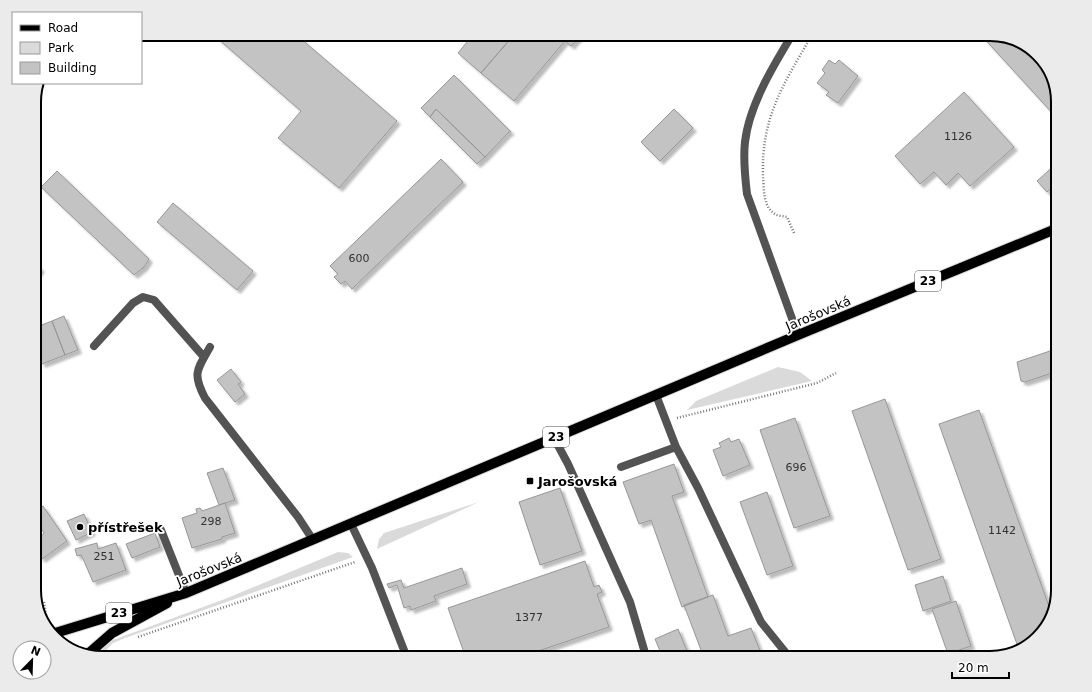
<svg xmlns="http://www.w3.org/2000/svg" width="1092" height="692" viewBox="0 0 1092 692" font-family="'DejaVu Sans',sans-serif">
  <style>
    .green { fill: #dadada }
    .building { fill: #c3c3c3; stroke: #979797; filter: url(#shadow) }
    .lines { fill: none; stroke-linecap: round; stroke-linejoin: round }
    .primary-casing { stroke: #dbdbdb; stroke-width: 12 }
    .path { stroke: #757575; stroke-width: 2.5; stroke-dasharray: 1 2; stroke-linecap: butt }
    .service { stroke: #535353; stroke-width: 8 }
    .tertiary { stroke: #535353; stroke-width: 8 }
    .primary { stroke: #000; stroke-width: 10 }
    .poi-dot { fill: #000; stroke: #fff; stroke-width: 1.5 }
    .labels { text-anchor: middle; stroke-width: 3.5; stroke-linejoin: round; paint-order: stroke }
    .number-label { font-size: 11px; fill: #313131 }
    .shield { fill: #fff; stroke: #4c4c4c; stroke-width: 1 }
    .shield-label { font-size: 12px; font-weight: bold; fill: #000 }
    .street-label { font-size: 13px; fill: #000; stroke: #fff }
    .poi-label { font-size: 13px; font-weight: bold; fill: #000; stroke: #fff; text-anchor: start }
    .rim { fill: none; stroke: #000; stroke-width: 2 }
  </style>
  <defs>
    <filter id="shadow"><feDropShadow dx="3.5" dy="3.5" stdDeviation="1" flood-color="#0004"/></filter>
  </defs>
  <rect width="100%" height="100%" fill="#fff"/>
  <path class="green" d="M778 367 800 372 812 381 687 410 696 401Z
    M479 502 377 549 379 539 384 533Z
    M338 552 348 553 353 557 125 638 113 643 99 657 94 656 113 640 225 599Z"/>
  <path class="building" d="M980 34H990L1028 45 1049 68 1058 98V112L1054 115Z
    M580 36 571 46 565 41 514 101 481 73 512 37Z
    M471 37H512L481 73 458 53Z
    M217 38H300L397 121 339 188 278 138 301 111Z
    M829 60 835 64 839 60 858 76 838 103 826 95 829 92 817 83 825 73 822 70Z
    M454 75 511 132H509L485 157 436 109 430 117 421 108Z
    M964 92 1014 147 970 186 958 173 946 185 934 172 920 184 895 156Z
    M436 109 485 157 477 164 430 117Z
    M674 109 693 128 660 161 641 142Z
    M441 159 463 182 352 289 345 281 341 284 334 277 338 274 330 266Z
    M1058 162V182L1047 192 1037 181Z
    M57 171 149 259 144 267 134 275 41 187Z
    M173 203 253 271 237 290 157 222Z
    M34 262 41 269 34 277Z
    M64 316 78 350 65 355 52 321Z
    M52 321 65 355 42 364 38 354 34 355V328Z
    M1056 349 1058 371 1025 382 1021 381 1017 362Z
    M231 369 241 382 238 384 245 394 235 402 217 380Z
    M885 399 941 559 908 570 852 411Z
    M979 410 1051 612 1047 628 1024 649 1019 650 939 424Z
    M795 418 830 516 794 528 760 430Z
    M729 438 731 442 739 439 750 465 723 476 713 450 721 447 719 443Z
    M674 464 684 492 672 496 708 597 682 607 651 520 639 524 623 482Z
    M223 468 235 500 219 505 207 473Z
    M560 488 582 551 540 565 519 502Z
    M767 492 793 566 767 575 740 502Z
    M225 503 235 533 222 537V539L192 548 182 518 197 513 196 509 200 508 202 511Z
    M43 506 67 541 42 559 34 548V544L44 533 39 525 34 527V513Z
    M84 514 92 532 76 540 67 521Z
    M155 533 160 547 132 558 126 544Z
    M97 543 98 549 116 543 126 570 93 582 84 561 81 555 77 556 75 549Z
    M585 561 594 587 599 585 602 592 597 594 609 627 518 658H466L448 608Z
    M462 568 467 584 434 596 436 601 411 610 410 606 404 608 397 585 389 588 387 584 401 580 404 588Z
    M943 576 951 601 923 611 915 585Z
    M713 595 728 636 751 628 763 658H704L684 605Z
    M956 601 971 646 948 654 932 609Z
    M678 629 690 658H663L655 639Z"/>
  <g class="lines">
    <g class="primary-casing">
      <path id="primary" d="M52 634 186 593 798 335 1058 228
        M88 654 112 633 167 603"/>
    </g>
    <path class="path" d="M794 233 787 217C783 216 778 216 775 214 763 207 764 189 763 177 761 117 783 85 812 35
      M677 418 817 383 836 373
      M44 602 47 622
      M138 637 355 562"/>
    <path class="service" d="M94 346 133 303 143 297 154 300 204 357
      M210 347C197 370 192 373 205 398L298 517 313 540
      M656 395 676 447 698 488 761 622 790 658
      M554 438 568 464 630 602 645 653 644 658
      M621 467 676 447
      M351 524 372 568 407 658
      M161 530 186 593"/>
    <path class="tertiary" d="M792 35C773 66 749 106 745 142 743 159 745 177 747 194L798 335"/>
    <use href="#primary" class="primary"/>
  </g>
  <g class="poi-dot">
    <rect x="526" y="477" width="8" height="8" rx="2"/>
    <circle cx="80" cy="527" r="4"/>
  </g>
  <g class="labels">
    <g class="number-label">
      <text x="958" y="140">1126</text>
      <text x="359" y="262">600</text>
      <text x="796" y="471">696</text>
      <text x="211" y="525">298</text>
      <text x="1002" y="534">1142</text>
      <text x="104" y="560">251</text>
      <text x="529" y="621">1377</text>
    </g>
    <g class="shield">
      <rect x="915" y="271" width="26" height="20" rx="3"/>
      <rect x="543" y="427" width="26" height="20" rx="3"/>
      <rect x="106" y="603" width="26" height="20" rx="3"/>
    </g>
    <g class="shield-label">
      <text x="928" y="285">23</text>
      <text x="556" y="441">23</text>
      <text x="119" y="617">23</text>
    </g>
    <g class="street-label">
      <text transform="translate(818 313) rotate(-23)" y="5">Jarošovská</text>
      <text transform="translate(209 569) rotate(-22)" y="5">Jarošovská</text>
    </g>
    <g class="poi-label">
      <text x="538" y="486">Jarošovská</text>
      <text x="88" y="532">přístřešek</text>
    </g>
  </g>
  <path d="M0 0H1092V692H0ZM102 41H990A61 61 0 0 1 1051 102V590A61 61 0 0 1 990 651H102A61 61 0 0 1 41 590V102A61 61 0 0 1 102 41Z" fill="#ebebeb" fill-rule="evenodd"/>
  <path class="rim" d="M102 41H990A61 61 0 0 1 1051 102V590A61 61 0 0 1 990 651H102A61 61 0 0 1 41 590V102A61 61 0 0 1 102 41Z"/>
  <rect x="12" y="12" width="130" height="72" fill="#ffffff" stroke="#999999"/>
  <rect x="20" y="25" width="20" height="6" fill="#000000" stroke="#999999"/>
  <text x="48" y="32" font-size="12" fill="#000000">Road</text>
  <rect x="20" y="42" width="20" height="12" fill="#dadada" stroke="#999999"/>
  <text x="48" y="52" font-size="12" fill="#000000">Park</text>
  <rect x="20" y="62" width="20" height="12" fill="#c3c3c3" stroke="#999999"/>
  <text x="48" y="72" font-size="12" fill="#000000">Building</text>
  <g transform="translate(32 660) rotate(23)"><circle r="19" fill="#ffffff" stroke="#999999"/>
  <path d="M0-3L7 15L0 10L-7 15Z" fill="#000000"/>
  <text y="-6" font-size="11" font-weight="bold" text-anchor="middle" fill="#000000">N</text>
  </g>
  <path d="M952 672v6h57v-6" fill="none" stroke="#000000" stroke-width="2"/>
  <text x="958" y="672" font-size="12" fill="#000000" stroke="#ffffff" stroke-width="3" paint-order="stroke">20 m</text>
</svg>
